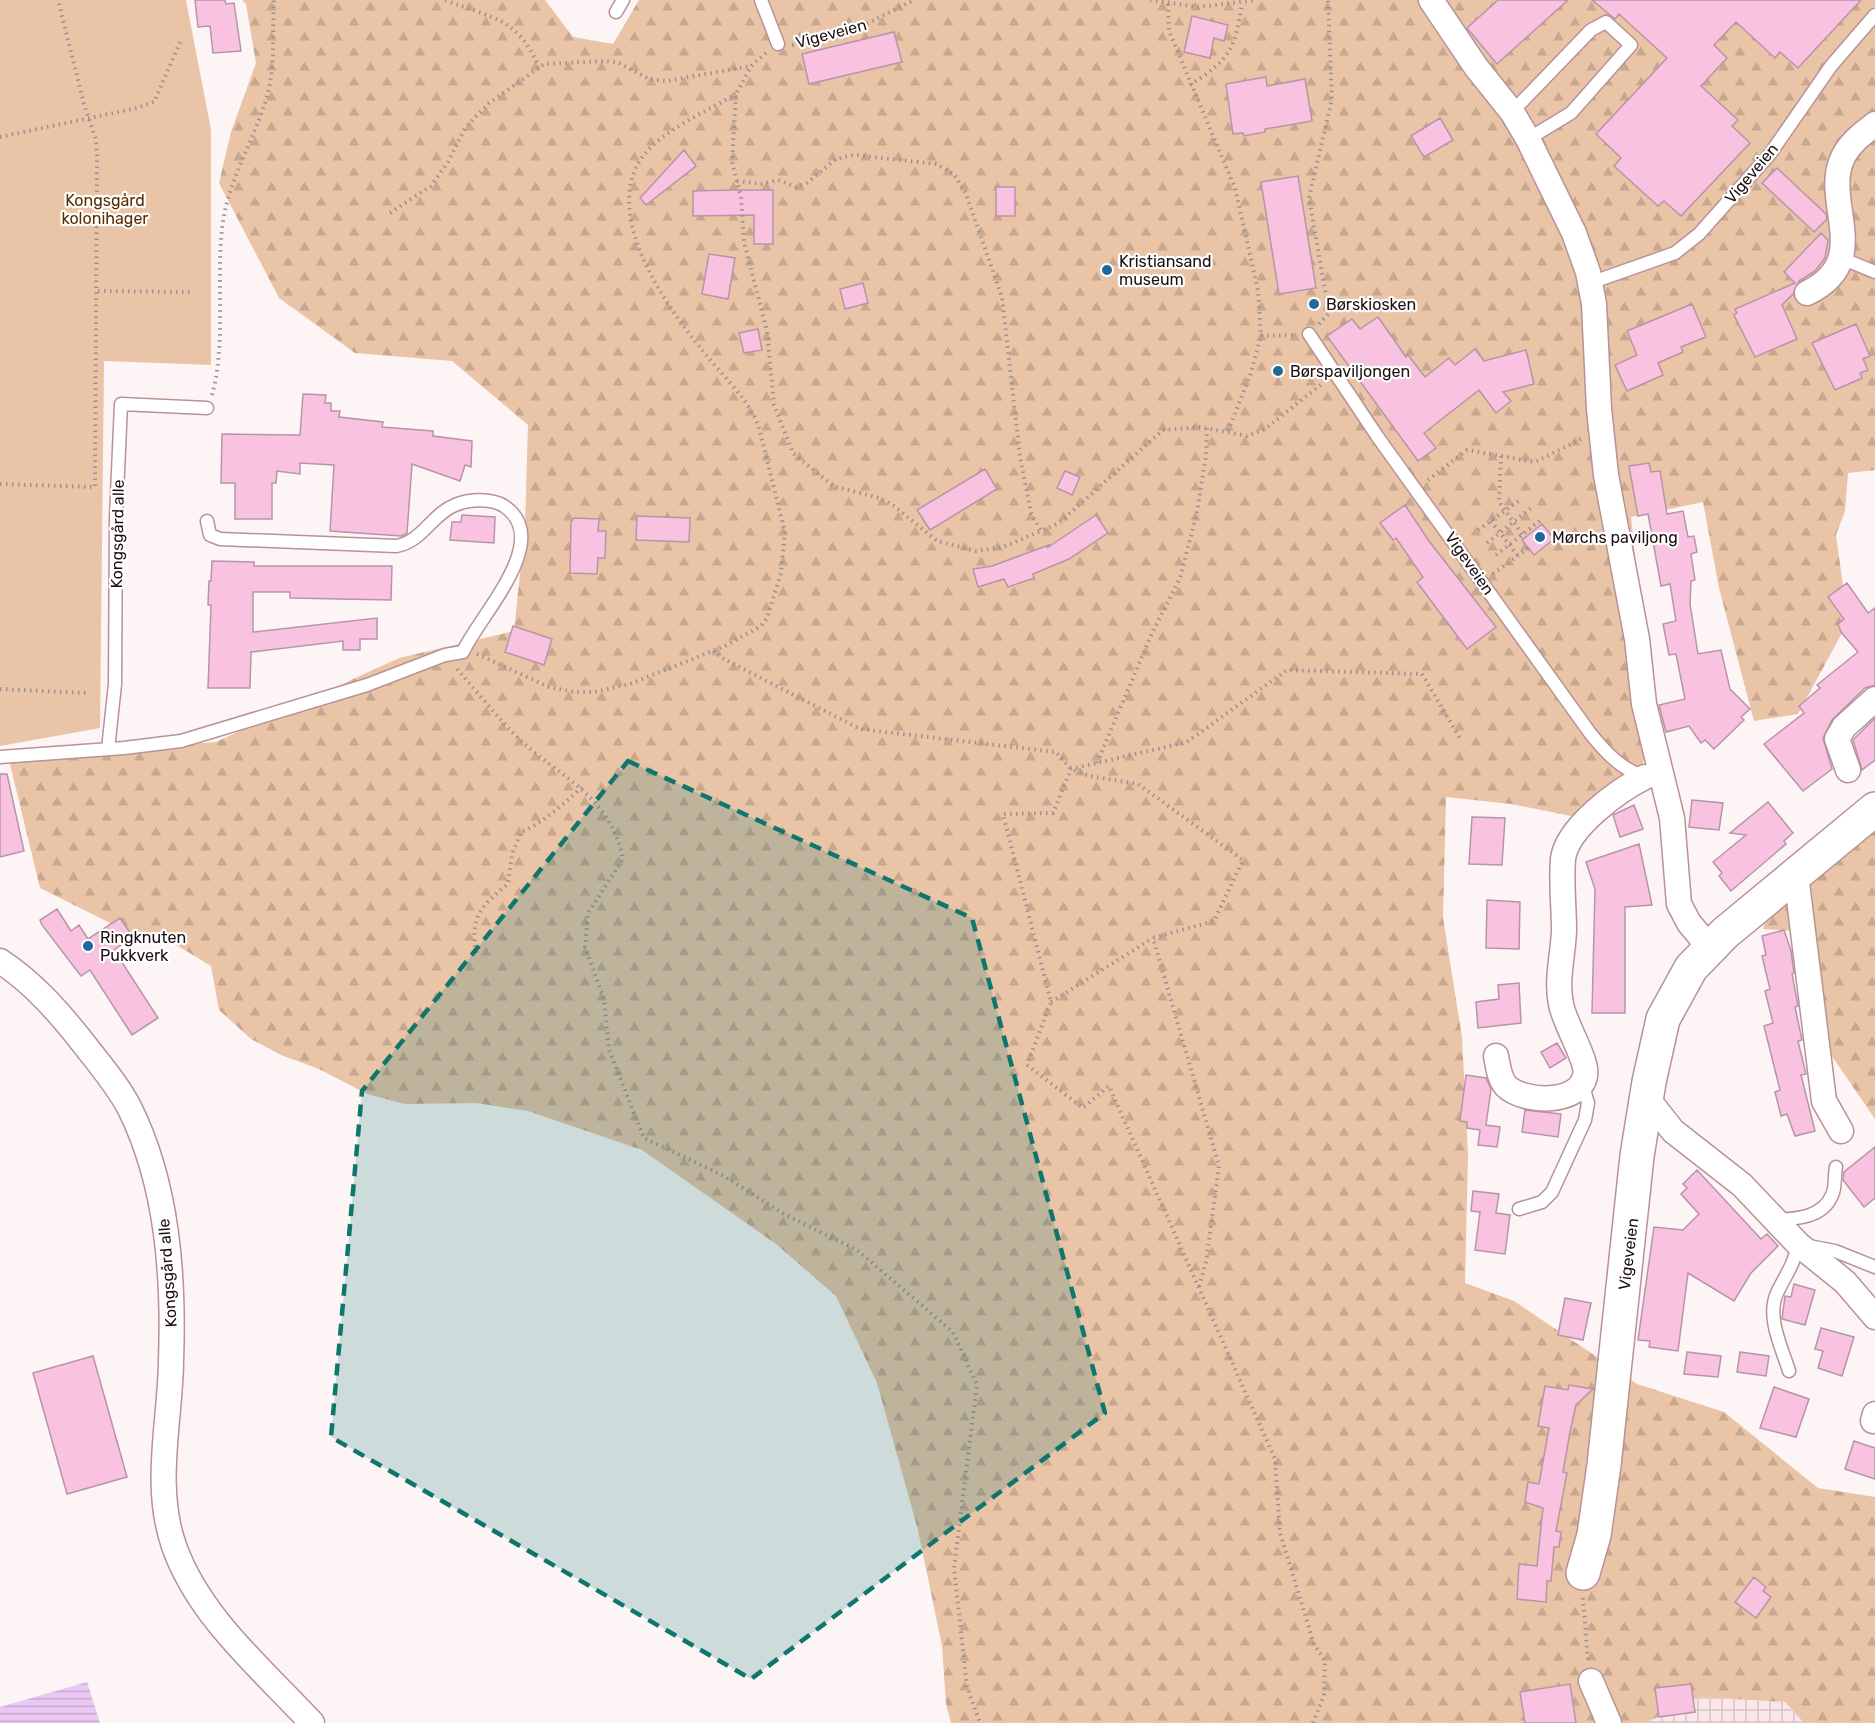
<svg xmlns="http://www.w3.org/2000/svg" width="1875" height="1723" viewBox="0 0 1875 1723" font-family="Rubik,sans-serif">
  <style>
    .industrial { fill: url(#industrial-grid) }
    .forest { fill: url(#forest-firs) }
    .garden { fill: #eac4a7 }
    .water { fill: url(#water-rules) }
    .building { fill: #f9c2e0; stroke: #b695a7; stroke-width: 1.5 }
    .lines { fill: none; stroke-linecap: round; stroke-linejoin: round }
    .lane-casing { stroke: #b89297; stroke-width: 15 }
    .street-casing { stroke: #b89297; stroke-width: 27 }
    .secondary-casing { stroke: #b89297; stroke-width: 36 }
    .path { stroke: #9b9092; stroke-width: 4; stroke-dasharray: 1.5 4.5; stroke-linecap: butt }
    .lane { stroke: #fff; stroke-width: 12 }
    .street { stroke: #fff; stroke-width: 24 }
    .secondary { stroke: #fff; stroke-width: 33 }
    .marked { fill: #0f766e; fill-opacity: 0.2; stroke: #0f766e; stroke-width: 4.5; stroke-dasharray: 12 8; stroke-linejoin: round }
    .poi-dot { fill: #1e689c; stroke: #fff; stroke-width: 2 }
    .labels { text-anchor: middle; stroke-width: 4.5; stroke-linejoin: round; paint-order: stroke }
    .street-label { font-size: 16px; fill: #1d0f11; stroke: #fff }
    .park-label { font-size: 16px; fill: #582e00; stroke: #fff }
    .poi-label { font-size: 16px; fill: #1d0f11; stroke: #fff; text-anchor: start }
  </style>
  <defs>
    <pattern id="industrial-grid" width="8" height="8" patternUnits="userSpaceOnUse" patternTransform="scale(1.5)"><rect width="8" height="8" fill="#fbe6e9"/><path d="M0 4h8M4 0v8" fill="none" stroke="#d7c4c7"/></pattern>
    <pattern id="forest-firs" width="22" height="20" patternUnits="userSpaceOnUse" patternTransform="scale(1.5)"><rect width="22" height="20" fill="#eac4a7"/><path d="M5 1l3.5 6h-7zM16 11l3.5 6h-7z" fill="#c8a78f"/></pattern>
    <pattern id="water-rules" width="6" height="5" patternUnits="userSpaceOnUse" patternTransform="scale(1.5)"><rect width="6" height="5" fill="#ebc7f4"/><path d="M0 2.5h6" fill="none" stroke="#c9aad0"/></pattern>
  </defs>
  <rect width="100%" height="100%" fill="#fdf4f5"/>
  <path class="industrial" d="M1700 1697 1785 1702 1804 1723H1645Z"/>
  <path class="forest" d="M242 0H545L573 37 613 44 639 0H1875V470L1848 473 1845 511 1836 535 1848 622 1798 714 1754 721 1719 588 1703 502 1631 517 1651 715 1641 777 1576 817 1511 804 1446 797 1443 918 1462 1037 1468 1155 1465 1283 1514 1301 1637 1384 1724 1412 1818 1488 1875 1497V1723H1804L1785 1702 1700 1697 1645 1723H951L946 1704 942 1646 918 1530 877 1383 836 1296 776 1244 642 1150 528 1111 476 1103 405 1104 367 1094 319 1069 281 1055 251 1039 219 1010 211 966 165 938 130 941 108 922 40 888 9 760 216 742 399 658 514 631 525 526 528 425 452 361 355 353 279 298 219 183 231 132 256 63 246 4Z
    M1875 811V1119L1825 1046 1796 931 1763 929 1782 872Z"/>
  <path class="garden" d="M0 0H186L211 130V365L104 361 100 728 0 746Z"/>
  <path class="water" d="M87 1682 100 1723H0V1707Z"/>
  <path class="building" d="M195 0H225L226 4 234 3 241 51 213 53 210 26 198 27Z
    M1498 0H1568L1497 64 1467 28Z
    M1592 0H1861L1798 68 1780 52 1775 58 1736 22 1714 45 1727 58 1701 86 1738 120 1732 126 1750 143 1681 216 1664 201 1658 206 1614 166 1621 158 1596 134 1667 58 1619 14 1615 19Z
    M1192 16 1228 25 1224 41 1214 38 1210 58 1184 52Z
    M894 32 902 62 809 84 802 54Z
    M1266 77 1267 86 1305 79 1312 121 1265 129V132L1244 136 1243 133 1233 134 1226 84Z
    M1440 118 1453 140 1424 157 1411 136Z
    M684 150 696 166 646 205 640 198Z
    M1777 168 1826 214 1827 219 1814 232 1762 183Z
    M1298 176 1316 288 1279 294 1261 182Z
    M996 187H1015V216H996Z
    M734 190H773V244H754V215L693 216V191Z
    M1821 233 1828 240 1825 258 1815 271 1799 281 1793 294 1782 305 1797 339 1755 357 1734 315 1737 313 1735 309 1795 283 1784 272Z
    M709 254 735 258 728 299 702 294Z
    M863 283 868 303 845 309 840 289Z
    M1692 304 1706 337 1681 347 1683 352 1658 363 1663 375 1627 391 1615 365 1637 355 1627 331Z
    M1378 317 1406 357 1408 355 1425 377 1449 358 1455 365 1475 349 1484 361 1526 350 1534 384 1503 392 1511 401 1496 413 1479 390 1424 433 1436 448 1418 461 1327 336 1352 319 1360 329Z
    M1856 324 1870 356 1863 359 1868 370 1860 373 1862 378 1835 390 1812 343Z
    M758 329 762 350 744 353 739 333Z
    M303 394 326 395 325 403H331V411H340L339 417 383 422 382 427 433 431V436L472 441 471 467 465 465 460 481 412 464 407 533 401 536 330 531 334 465 300 463V474L277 471 276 483H272V519H235V483H221L222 434 300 435Z
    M1649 463 1651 472 1660 471 1667 514 1683 511 1688 537 1694 536 1697 552 1691 554 1695 580 1691 581 1690 604 1698 654 1721 650 1730 689 1750 709 1741 717 1744 720 1714 749 1705 740 1701 743 1689 726 1666 732 1659 705 1685 699 1676 654 1669 655 1663 624 1676 621 1670 584 1661 586 1648 514 1638 516 1629 466Z
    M985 469 997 489 930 530 917 510Z
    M1065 471 1080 477 1072 495 1057 488Z
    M1405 505 1429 541 1496 627 1467 649 1417 582 1423 577 1396 538 1393 540 1380 523Z
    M462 515 495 517 494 543 450 540 452 522H461Z
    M1096 515 1108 533 1069 559 1033 574 1034 578 1008 587 1004 579 978 587 973 569 992 566 1049 545 1047 548Z
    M637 516 690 518 689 542 636 540Z
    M574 518 599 519 598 531H606L605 558H598L597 574 570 573 571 522Z
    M1542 524 1554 539 1534 555 1522 540Z
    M212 561 254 562V566H392L391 600 290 598V592H253V632L377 618V639H360V650H343V641L251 652 250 688H208L211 605H208L209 581H211Z
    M1847 583 1868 613 1875 608V685L1865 688 1832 720 1823 738 1832 769 1803 791 1764 744 1804 713 1799 706 1820 688 1817 685 1858 652 1841 632 1838 624 1844 619 1828 597Z
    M513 626 552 639 544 665 505 652Z
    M1875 718V760L1862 770 1853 740Z
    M0 774H7L24 851 0 857Z
    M1692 800 1723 803 1719 830 1689 827Z
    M1768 802 1793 833 1784 841 1786 844 1731 891 1719 876 1722 873 1713 862 1746 835 1730 833Z
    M1634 805 1643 829 1620 837 1613 815Z
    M1472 817 1505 818 1502 865 1469 864Z
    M1639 844 1652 905 1625 907V1013H1592L1595 889 1586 862Z
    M1487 900 1520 902 1519 949 1486 948Z
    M57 909 71 931 79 925 88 939 120 918 133 937 114 950 158 1018 132 1035 90 970 81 976 42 925 40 920Z
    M1784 930 1791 951 1794 973 1792 974 1798 1006 1795 1007 1802 1040 1798 1041 1806 1074 1801 1075 1815 1131 1795 1136 1787 1114 1781 1116 1775 1092 1780 1090 1764 1026 1773 1023 1765 991 1770 989 1762 956 1766 955 1762 936Z
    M1519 983 1521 1023 1478 1028 1476 1002 1499 999 1498 985Z
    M1557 1043 1566 1058 1550 1068 1541 1052Z
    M1466 1075 1486 1078 1491 1089 1486 1125 1500 1127 1497 1147 1478 1145 1480 1130 1467 1128V1122L1460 1121Z
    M1525 1110 1561 1114 1558 1137 1522 1132Z
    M1875 1147V1198L1864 1207 1843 1180 1844 1172Z
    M1697 1170 1761 1239 1767 1234 1778 1246 1751 1273 1734 1301 1688 1273 1678 1351 1649 1347 1650 1341 1638 1340 1654 1227 1683 1230 1699 1214 1681 1194 1687 1188 1683 1184Z
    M1473 1191 1499 1194 1496 1213 1510 1215 1505 1254 1475 1250 1480 1212 1471 1211Z
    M1794 1284 1815 1290 1805 1325 1782 1319 1785 1296 1791 1297Z
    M1565 1298 1591 1303 1583 1340 1558 1335Z
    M1821 1328 1854 1337 1842 1376 1818 1368 1823 1351 1815 1349Z
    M1687 1352 1721 1356 1718 1377 1684 1374Z
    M1740 1352 1769 1356 1766 1376 1737 1372Z
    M93 1356 127 1477 67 1494 33 1373Z
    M1569 1385 1593 1389 1576 1405 1570 1432 1563 1472 1567 1473 1556 1531 1561 1532 1559 1547H1554L1551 1581H1547L1546 1602 1517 1599 1519 1564 1537 1566 1543 1508 1525 1502 1528 1482 1539 1484 1549 1428 1538 1426 1545 1386 1568 1390Z
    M1774 1387 1809 1399 1796 1437 1760 1428Z
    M1854 1441 1875 1448V1479L1845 1469Z
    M1754 1577 1766 1587 1763 1591 1771 1597 1756 1618 1735 1602Z
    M1570 1684 1576 1723H1525L1520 1692Z
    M1691 1684 1695 1712 1659 1717 1655 1688Z"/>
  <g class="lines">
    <g class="lane-casing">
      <path id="lane" d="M761 0 778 44
        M616 12 623 0
        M1512 112 1591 30 1606 22 1631 45 1571 113 1528 139
        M1841 258 1875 272
        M1590 283 1675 253 1699 234 1770 154 1831 66 1875 15
        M1309 334 1377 436 1590 733C1606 753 1620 768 1644 777
        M108 749 115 684 116 517 121 404 207 408
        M0 757 124 748 181 741 367 685 445 655 463 652C478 617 555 540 504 506 491 498 469 499 455 505 432 514 422 542 396 546L220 539 210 535 207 521
        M1519 1209 1542 1202 1552 1192 1585 1120 1588 1103 1582 1083
        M1774 1220C1795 1219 1823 1218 1832 1195 1836 1188 1834 1176 1836 1167
        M1789 1371C1782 1348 1766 1317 1777 1293 1785 1276 1795 1263 1798 1244L1835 1251 1875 1267"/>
    </g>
    <g class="street-casing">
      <path id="street" d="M1431 0 1476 67 1512 112 1528 139 1574 233 1588 272 1594 304 1599 409 1606 475 1637 639 1644 704 1672 818 1679 904 1689 923 1710 948
        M1807 293C1875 261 1821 201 1843 157 1850 143 1863 133 1875 124
        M1848 770 1837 739 1844 727 1875 699
        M1796 875 1824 1101 1841 1131
        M0 961C32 982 57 1010 80 1039 97 1061 118 1085 130 1109 168 1186 174 1277 171 1362 170 1423 153 1486 174 1546 199 1617 262 1669 312 1723
        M1496 1056C1498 1066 1499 1078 1506 1086 1523 1103 1579 1105 1585 1076 1589 1062 1564 1023 1561 1004 1556 979 1563 956 1564 931 1564 907 1561 883 1563 859 1567 827 1619 790 1645 777
        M1647 1098 1673 1131 1742 1185 1798 1244 1845 1282 1875 1317
        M1873 1421 1875 1414
        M1591 1681 1609 1723"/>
    </g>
    <g class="secondary-casing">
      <path id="secondary" d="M1583 1573 1594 1535 1604 1465 1637 1156 1649 1082 1663 1019 1691 968 1725 933 1875 809"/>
    </g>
    <path class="path" d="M445 0C493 19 516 16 539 67
      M1150 0 1198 7 1257 0
      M1168 4 1169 31 1235 188 1258 290 1261 336 1295 335
      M792 45 858 28 914 0
      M766 53 751 66 736 94 732 162 741 197 744 242 767 331 774 405 793 453 833 486 879 498 894 506 937 541 976 551 1003 547 1041 531
      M1190 85C1230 59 1235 50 1242 3
      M0 137 137 108 154 102 180 42
      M737 181 762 184 778 180 796 187 807 183 836 159 854 155 936 164 954 174 966 194 1002 297 1020 457 1031 513 1041 531 1059 523 1163 430 1200 427 1247 436 1265 429 1324 382
      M390 213 431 186 448 162 465 128 489 103 544 64 607 61 619 63 649 79 666 81 751 66
      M98 291 191 292
      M1319 324 1329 313 1309 198 1332 99 1328 0
      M212 395C227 341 215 278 223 221 230 178 253 141 266 100 276 68 272 33 274 0
      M1228 431 1250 376 1261 336
      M1501 456 1499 502 1525 538
      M1428 480 1467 450 1535 462 1581 439
      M0 484 95 487 97 155 96 140 84 104 58 0
      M1491 521 1518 556
      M1478 530 1520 500
      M1487 543 1531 508
      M1496 555 1541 520
      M1493 574 1528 548
      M713 651 724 659 860 729 1056 752 1071 769 1089 776 1138 784 1243 860 1214 921 1153 938 1219 1166 1206 1262 1199 1287
      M477 654 549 687 574 692H594L630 684 725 646 761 626 767 618 781 573 785 532 758 424C747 398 721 374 703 351 666 306 599 212 644 155 663 130 709 110 736 94
      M457 669C476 691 495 714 515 735 557 777 610 793 623 859L588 913 585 947 604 999 609 1050 644 1138 722 1175 784 1214 857 1250 953 1332 977 1385 954 1568 967 1687 980 1723
      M0 689 86 693
      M1097 763 1152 633 1180 578 1197 512 1206 456 1207 428
      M476 953C470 916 481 906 508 884L512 854 521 832C540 825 566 802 582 787
      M1051 1002 1153 938
      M1583 1598 1588 1662
      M1313 1723 1324 1695 1325 1661 1314 1644 1280 1533 1275 1459 1109 1086 1083 1108 1027 1065 1051 1002 1003 814 1053 813 1071 769 1187 742 1287 670 1422 674 1461 740"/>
    <use href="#lane" class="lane"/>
    <use href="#street" class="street"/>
    <use href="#secondary" class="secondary"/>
  </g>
  <path class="marked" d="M628 761 972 918 1105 1413 751 1679 331 1437 362 1091Z"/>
  <g class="poi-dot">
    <circle cx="1107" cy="270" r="6"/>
    <circle cx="1314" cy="304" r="6"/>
    <circle cx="1278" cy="371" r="6"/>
    <circle cx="1540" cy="537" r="6"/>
    <circle cx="88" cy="946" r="6"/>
  </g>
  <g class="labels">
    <g class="street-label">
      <text transform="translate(831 33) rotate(-15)" y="6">Vigeveien</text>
      <text transform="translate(1751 173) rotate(-50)" y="6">Vigeveien</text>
      <text transform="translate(117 534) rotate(-89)" y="6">Kongsgård alle</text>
      <text transform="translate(1470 563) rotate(55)" y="6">Vigeveien</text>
      <text transform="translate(1628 1254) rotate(-83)" y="6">Vigeveien</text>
      <text transform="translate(167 1273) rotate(-94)" y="6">Kongsgård alle</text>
    </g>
    <g class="park-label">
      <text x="105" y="206">Kongsgård<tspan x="105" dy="18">kolonihager</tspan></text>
    </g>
    <g class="poi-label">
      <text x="1119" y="267">Kristiansand<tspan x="1119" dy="18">museum</tspan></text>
      <text x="1326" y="310">Børskiosken</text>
      <text x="1290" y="377">Børspaviljongen</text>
      <text x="1552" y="543">Mørchs paviljong</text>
      <text x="100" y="943">Ringknuten<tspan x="100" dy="18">Pukkverk</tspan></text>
    </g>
  </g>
</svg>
